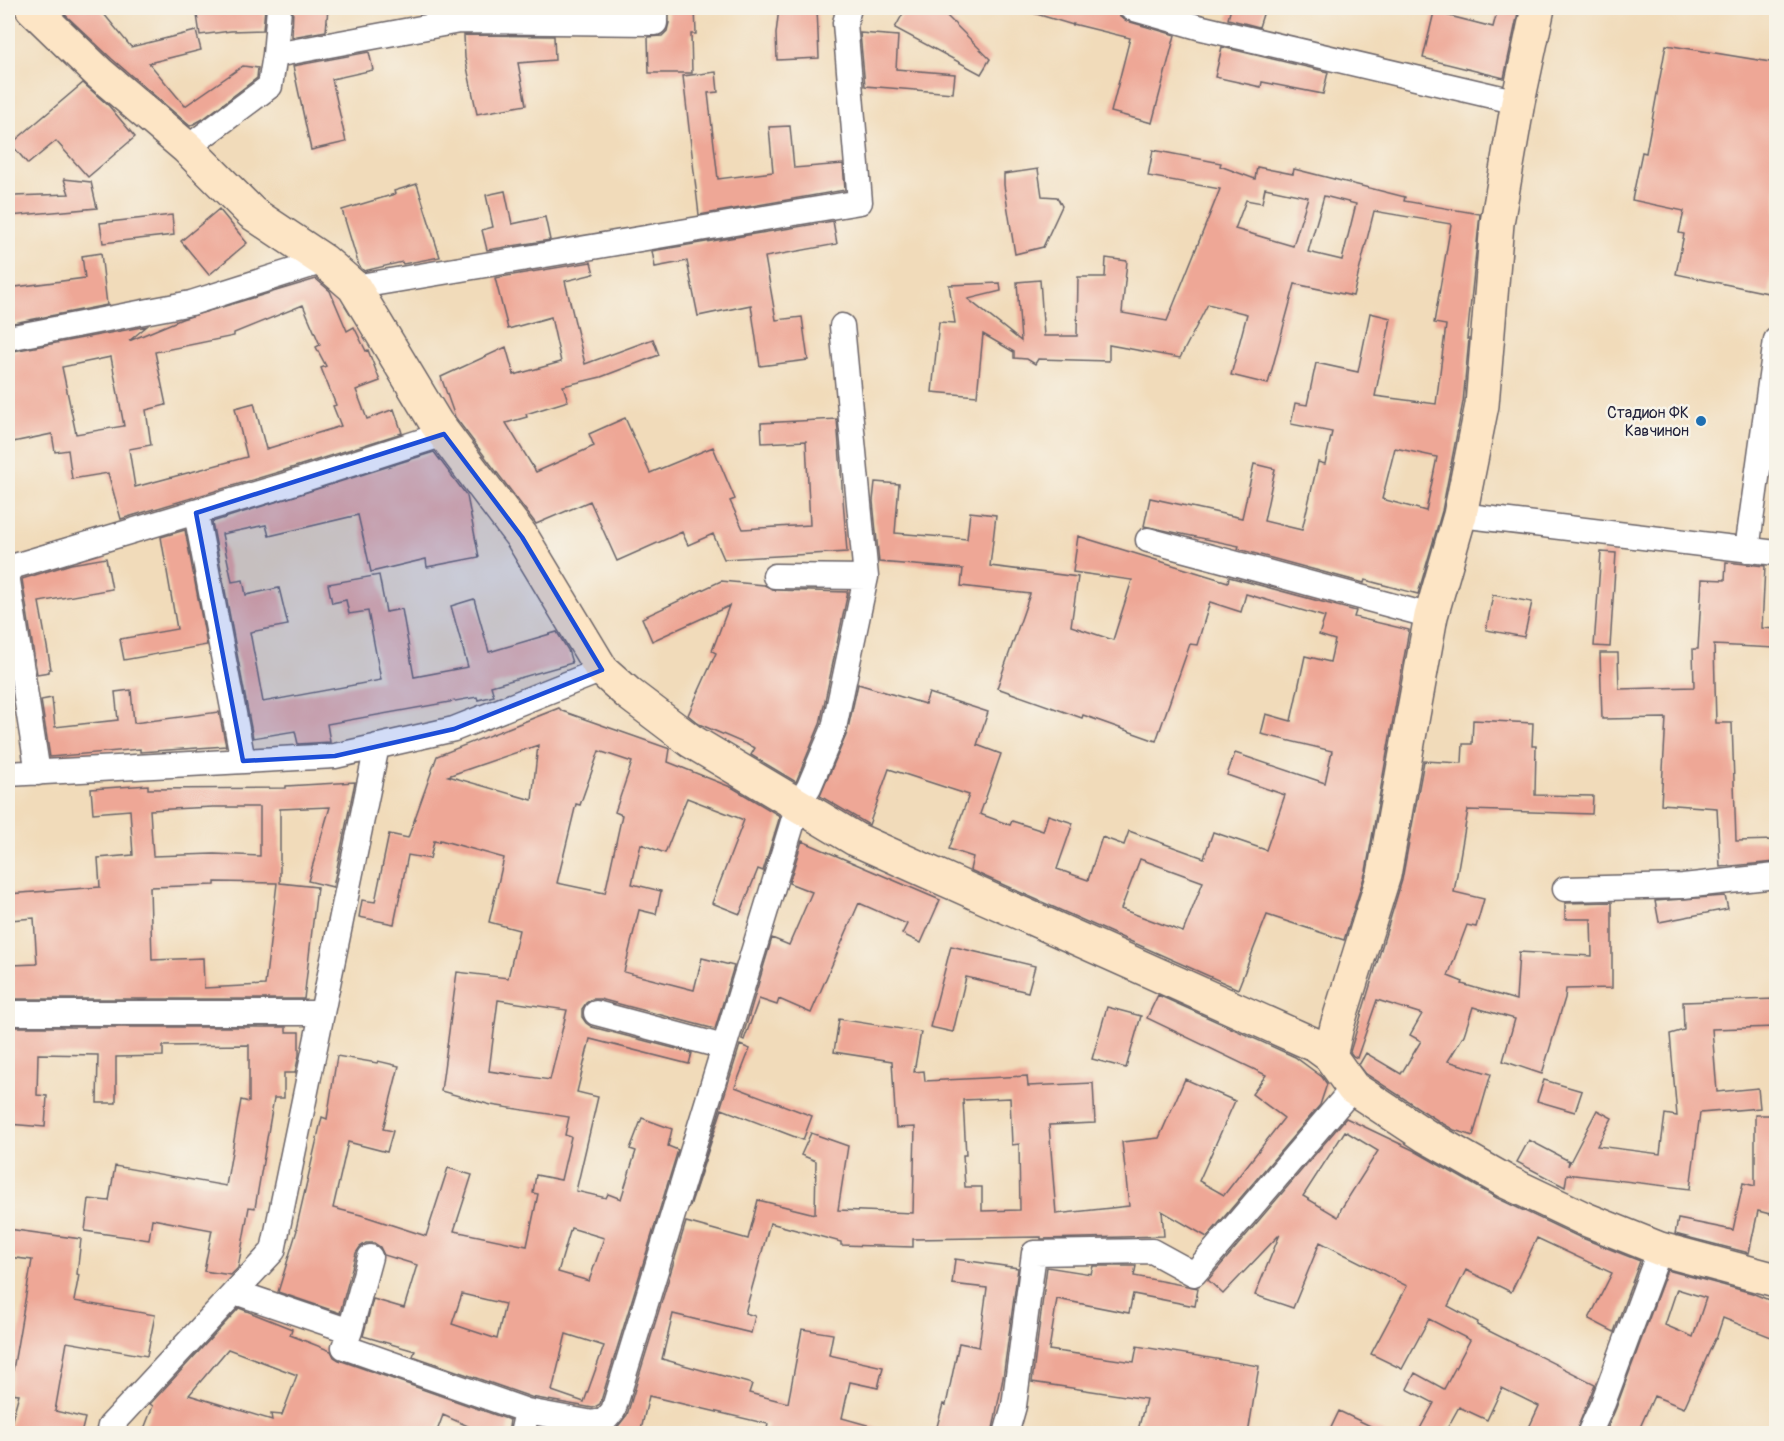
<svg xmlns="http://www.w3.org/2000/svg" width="1784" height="1441" viewBox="0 0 1784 1441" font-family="Pangolin,sans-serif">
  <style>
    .building { fill: #eea796; fill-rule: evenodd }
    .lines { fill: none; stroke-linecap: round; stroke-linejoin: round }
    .street-casing { stroke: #6a6367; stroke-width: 27 }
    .secondary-casing { stroke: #6a6367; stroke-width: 36 }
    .street { stroke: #fff; stroke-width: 24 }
    .secondary { stroke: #fde5c5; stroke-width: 33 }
    .marked { fill: #1d4ed8; fill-opacity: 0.2; stroke: #1d4ed8; stroke-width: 4.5; stroke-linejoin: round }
    .poi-dot { fill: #1f6fb2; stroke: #f7f3e8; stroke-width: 2 }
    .labels { text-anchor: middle; stroke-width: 5; stroke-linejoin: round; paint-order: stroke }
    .poi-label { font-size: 16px; fill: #22223b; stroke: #f7f3e8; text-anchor: end }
  </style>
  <rect width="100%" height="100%" fill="#f7f3e8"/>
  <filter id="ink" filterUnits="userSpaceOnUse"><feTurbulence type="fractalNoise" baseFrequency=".0167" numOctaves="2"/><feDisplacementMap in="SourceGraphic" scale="12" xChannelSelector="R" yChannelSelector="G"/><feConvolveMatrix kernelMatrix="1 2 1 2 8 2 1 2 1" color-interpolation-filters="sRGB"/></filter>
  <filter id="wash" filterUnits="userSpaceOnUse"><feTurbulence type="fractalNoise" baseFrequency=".008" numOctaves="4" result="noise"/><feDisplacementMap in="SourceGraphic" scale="24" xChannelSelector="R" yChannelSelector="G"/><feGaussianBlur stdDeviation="1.35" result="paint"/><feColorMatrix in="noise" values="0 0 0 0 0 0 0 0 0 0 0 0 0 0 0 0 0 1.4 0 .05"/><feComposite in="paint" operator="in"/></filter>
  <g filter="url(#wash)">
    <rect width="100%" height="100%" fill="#f1dbba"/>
    <g id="blocks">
      <path class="building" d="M58 8H99L131 47 196 31 201 50 149 63 185 106 243 66 258 68 257 78 203 119 190 126 112 59Z
        M196 8H265L263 30 231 31 200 35Z
        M293 8H328L326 31 292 37Z
        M669 8H695L696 34H691L692 73H649L648 37 662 36 667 31 669 23Z
        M779 8H817L819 58 777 60 776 34Z
        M906 8H937L941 10 990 59 981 74 895 28Z
        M1031 8H1117L1120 17 1127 21 1175 35 1152 123 1111 112 1130 38 1073 24V25L1033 13V8Z
        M1231 8H1265L1259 27 1228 19Z
        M1498 8H1519L1504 78 1423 58 1434 12 1493 27Z
        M860 33 898 36 896 69 955 74 953 93 865 86Z
        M464 35 554 36 555 60 518 63 526 105 477 114 465 58Z
        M1666 45 1776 63V216L1773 231H1776V253L1768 293 1676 274 1684 234 1679 233 1684 211 1632 200 1642 152 1646 153Z
        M1222 47 1328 72 1323 94 1262 82 1261 87 1215 77Z
        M369 52 373 70 332 79 346 142 311 150 293 66Z
        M716 72 718 92 708 93 718 179 773 172 769 127 790 126 794 168 843 164 845 190 699 215 683 76Z
        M83 83 109 106 135 137 88 177 56 141 28 164 11 144Z
        M1153 150 1221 163 1220 166 1255 179 1257 167 1293 174 1294 169 1405 197 1404 201 1480 214 1467 339H1469L1463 402 1442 511 1418 594 1365 580 1364 583 1238 549 1239 546 1144 526 1150 498 1242 518 1254 464 1275 469 1264 521 1302 530 1318 462 1325 464 1332 432 1291 424 1295 403 1307 405 1316 363 1358 372 1370 313 1391 318 1375 396 1436 404 1446 325 1434 323 1451 224 1374 211 1353 296 1295 284 1268 384 1231 375 1247 314 1208 304 1180 358 1109 345V361L1038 359 1035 364 1027 359 1014 358V352L983 334 977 396 932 392 939 322 955 323 949 285 1000 283 1001 291 968 299 1021 341 1017 282 1040 280 1044 336H1077L1078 277H1105L1106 258 1127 261 1122 313 1167 321 1220 189 1148 176ZM1265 188 1308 197 1293 246 1235 229 1246 200 1262 203ZM1324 196 1356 204 1342 260 1308 252ZM1395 448 1437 457 1426 511 1382 499Z
        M1038 169 1042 196 1057 197 1062 206 1043 247 1015 254 1004 185V174Z
        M64 179 91 182 97 208 10 216 14 196 69 194Z
        M417 184 440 257 403 264 402 262 364 271 359 266 342 210 395 194 394 191Z
        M505 191 512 224 545 217 550 240 487 250 482 230 493 227 486 195Z
        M219 209 247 243 209 275 181 241Z
        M172 215 174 235 103 243 100 223Z
        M833 221 837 244 765 257 776 320 802 317 808 360 760 366 751 305 698 316 687 261 655 267 652 251Z
        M101 253 107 305 8 324V288L85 278 82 256Z
        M591 262 594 274 565 281 585 364 653 339 659 355 601 377 563 386 568 401 526 414 527 417 506 423 536 472 594 446 589 434 625 418 650 473 713 447 735 499 730 501 743 529 810 525 806 441 762 443 761 423 837 419 847 552 724 559 713 534 688 545 682 532 617 561 590 501 536 524 455 417 441 377 506 347 514 375 561 362 551 317 508 329 495 278Z
        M316 279 330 291 347 331 354 327 366 351 368 350 380 381 356 390 367 419 394 409 402 433 282 471 121 519 108 473 72 479 68 450 55 452 52 434 8 443V352L147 326 129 341 182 319ZM303 305 320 345 316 347 326 366 321 368 336 405 333 406 341 426 266 449 254 403 235 408 247 457 135 487 129 449 151 445 146 410 166 405 155 352 234 336V333ZM111 357 124 426 76 434 62 367Z
        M434 452 467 496 479 557 427 567 426 559 371 572 358 515 269 536 266 525 222 534 232 582 243 580 246 595 279 588 288 625 250 632 263 702 381 680 368 611 349 614 346 600 332 603 328 584 379 575 386 612 402 609 414 677 468 667 451 606 474 599 489 652 557 632 568 650 572 663 491 686 494 696 478 700 477 697 327 724 330 742 298 744 295 731 253 738 212 522Z
        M875 482 899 484 895 533 967 539 970 512 996 515 990 566 1078 577 1071 626 1113 640 1132 580 1073 572 1078 536 1228 582 1229 577 1356 611 1354 617 1409 630 1366 871 1344 940 1267 915 1238 989 970 870 973 857 949 849 969 795 889 769 869 825 820 796 847 733 858 684 925 704 929 693 988 712 977 745 1001 754 980 814 1010 825 1012 821 1043 831 1048 815 1073 823 1057 869 1088 880 1102 837 1124 845 1129 831 1204 858 1213 832 1266 850 1285 795 1227 775 1235 753 1325 783 1332 751 1261 734 1266 714 1291 721 1305 656 1330 662 1335 640 1319 635 1325 617 1246 594 1241 612 1210 602 1197 645 1190 644 1156 741 1083 715 1082 718 997 688 1030 594 961 586 963 569 879 562 873 501ZM1140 859 1203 882 1183 932 1121 909Z
        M185 530 207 645 124 660 120 639 177 629 161 537Z
        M1601 552 1616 553 1610 647 1594 646Z
        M106 558 112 589 39 602 51 669H49V672L37 674 22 579 71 564Z
        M1726 562 1765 566 1762 628 1776 629V648L1714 645 1716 723H1732L1736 841 1776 840V862L1720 867 1717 808 1661 804 1666 718 1602 719 1600 653H1618L1619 689 1694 687 1693 649H1698L1702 579 1725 580Z
        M721 581 764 585 775 590 848 592 820 724 796 782 751 755 755 748 699 724 688 715 716 653 712 651 729 606 652 641 642 618Z
        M1493 595 1532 602 1524 637 1486 630Z
        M131 690 134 723 219 712 226 746 140 752V749L50 757 41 700 52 698 55 727 118 720 115 692Z
        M559 708 562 711 670 749 668 762 733 788 780 816 763 871 758 869 740 914 712 903 744 820 687 798 665 853 641 844 632 884 661 891 656 914 639 910 624 972 694 990 702 958 734 966 715 1029 600 999H592L586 1003 582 1009V1017L586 1023 592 1027 692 1053 689 1064 590 1039 577 1092 598 1097 576 1191 606 1198 608 1194 621 1199 636 1151 630 1149 642 1118 672 1129 668 1146 678 1150 600 1404 593 1408 531 1397 413 1356 415 1351 363 1336 373 1299 404 1308 417 1265 384 1255 380 1247 374 1243H366L360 1247 356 1253 340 1313 278 1292 297 1230 296 1229 322 1117 327 1119 337 1056 377 1063 378 1061 399 1066 383 1129 393 1131 387 1152 348 1142 333 1208 361 1215 426 1236 448 1168 472 1175 454 1231 527 1246 538 1194 533 1193 536 1175 561 1180 571 1137 565 1135 569 1117 491 1105 441 1091 457 972 508 978 519 930 489 922 504 858 440 840 439 842 434 841 430 859 408 855 394 924 359 917 362 900 375 902 389 834 408 838 437 756ZM538 745 532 800 448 776ZM599 751 632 762 615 812 622 815 605 893 557 883 576 804 580 805ZM498 1000 567 1010 550 1080 489 1071ZM571 1228 604 1238 589 1281 558 1272ZM462 1294 505 1304 497 1339 452 1324ZM566 1334 604 1346 584 1402 552 1391Z
        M1473 720 1533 723 1532 746H1536L1535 795 1593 796 1592 814 1468 810 1454 892 1484 899 1476 927 1467 925 1448 976 1463 982 1462 984 1516 1000 1519 952 1592 956 1591 919H1565V903L1612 902V988L1566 989 1565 998 1542 1074 1503 1061 1515 1019 1473 1007 1464 1035 1448 1061 1491 1074 1473 1136 1454 1130 1440 1122 1366 1074 1359 1065 1366 1053 1401 1074 1421 1041 1410 1035 1422 1014 1377 1000 1357 1058 1353 1056 1350 1052 1402 880 1424 761 1462 763 1463 744H1472Z
        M355 782 333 887 308 881 330 807 280 809V883L317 887 304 999H14L12 965 37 964 34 918 10 920 8 894 100 887 98 858 133 855 130 810 93 813 91 789 148 785V789L286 788V786ZM213 807H260V856L214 854 153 856 150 810ZM215 882 277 883 265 985 204 988 203 958 152 960 150 887 215 885Z
        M802 841 940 900 921 943 902 934 907 924 859 903 811 1013 779 999 777 1005 759 999 744 1040 742 1039 772 938 789 945 812 892 789 883Z
        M1725 896 1728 909 1659 922 1655 901Z
        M951 946 1035 966 1028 992 966 977 953 1032 930 1027Z
        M1158 995 1295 1057 1322 1077 1327 1084 1320 1105 1207 1237 1162 1211 1164 1236 1041 1239V1237L913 1239V1247L841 1245V1242L770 1223 745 1313 755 1316 751 1333 673 1314 662 1359 752 1384 749 1393 788 1403 802 1329 833 1334 829 1355 883 1367 878 1388 850 1382 842 1418 878 1428V1434H766L768 1424 649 1396 640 1434H609L616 1429 627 1415 686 1222 748 1239 758 1200 815 1214 816 1161 801 1155 811 1133 848 1146 838 1210 913 1213 915 1127 896 1128 892 1061 834 1052 839 1019 921 1032 914 1072 924 1071 925 1081 1027 1076 1028 1086 1093 1083 1095 1123 1049 1125 1056 1214 1129 1206 1122 1142 1159 1138 1185 1079 1235 1101 1199 1181 1224 1195 1284 1118 1252 1094 1266 1075 1147 1018ZM1010 1098 1012 1145 1019 1144 1020 1210 982 1211V1187H965L963 1155H966L963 1100Z
        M1776 999V1027L1712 1029 1717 1092 1758 1088 1760 1108 1700 1113 1690 1189 1567 1174 1565 1187 1517 1162 1529 1140 1569 1161 1568 1166 1597 1110 1612 1118 1597 1146 1660 1154 1665 1114 1677 1116 1670 1034 1684 1030 1683 1002Z
        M1107 1007 1141 1016 1126 1068 1092 1059Z
        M8 1027H286V1032H299V1055L295 1073H284V1098H274L255 1208 249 1207 238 1268 231 1275 204 1271 212 1230 152 1219 149 1240 85 1231 89 1199 109 1201 115 1166 226 1186 241 1100 249 1102V1045L163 1046V1056L116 1057V1103H97L98 1055 38 1054 37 1095 47 1096 45 1127 8 1124Z
        M740 1045 750 1049 735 1087 812 1116 803 1140 722 1109 690 1206Z
        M1544 1080 1582 1091 1575 1112 1537 1101Z
        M1755 1115H1774V1170H1776V1183L1770 1214 1758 1211 1749 1253 1675 1234 1678 1219 1733 1230 1743 1183 1755 1186Z
        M1346 1118 1413 1150 1497 1198 1577 1236 1640 1261 1614 1332 1589 1319 1612 1273 1537 1238 1511 1292 1466 1270 1448 1306 1478 1322 1477 1325 1595 1384 1575 1434H1526L1539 1406 1502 1388 1487 1420 1459 1407 1444 1434H1417L1434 1403 1407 1389 1415 1373 1444 1389 1470 1340 1429 1319 1402 1369 1371 1354 1407 1286 1320 1242 1293 1308 1255 1295 1280 1234 1223 1294 1208 1280ZM1345 1131 1378 1151 1341 1209 1338 1217 1303 1196Z
        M8 1229 81 1239 77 1274 79 1275 74 1301 155 1315 147 1356 67 1342 55 1411 85 1418 81 1434H8L19 1394 9 1393 32 1260 8 1257Z
        M955 1259 1018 1268 1003 1378 992 1434H935L943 1404 946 1405 959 1343 979 1347 987 1288 952 1284Z
        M1093 1266H1136L1134 1276 1198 1288 1195 1306 1133 1294 1129 1313 1057 1299 1049 1350 1134 1362 1137 1346 1259 1366 1248 1434H1137L1146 1399 1032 1382 1047 1267 1091 1274Z
        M1667 1270 1752 1293 1776 1303V1339L1723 1318 1716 1339H1715L1684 1408 1654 1396 1637 1434H1605L1616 1408ZM1677 1289 1706 1298 1693 1337 1665 1325Z
        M239 1308 292 1329 290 1335 331 1351 334 1357 339 1360 510 1420 508 1434H486L443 1415 436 1434H142L153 1406 150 1404ZM228 1349 297 1375 282 1415 271 1414 272 1420 189 1395Z
        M1339 1411 1387 1434H1328Z"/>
    </g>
  </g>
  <g filter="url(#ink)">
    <use href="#blocks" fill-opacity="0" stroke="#6a6367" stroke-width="1.5"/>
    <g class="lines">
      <g class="street-casing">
        <path id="street" d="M1131 8 1198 27 1518 102
          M275 55 459 21 655 23V8
          M187 148 270 86 275 55 279 8
          M354 287 860 202 845 23 849 8
          M8 338 191 303 324 261
          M196 513 243 761
          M1460 515 1776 553
          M1148 540 1431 616
          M1747 550 1776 340
          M8 568 286 485 444 434
          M775 576 866 577
          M8 581 38 773
          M8 774 335 756 454 729 602 670
          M1565 889 1683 886 1776 876
          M8 1013H322
          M596 1013 724 1047
          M235 1292 350 1331 344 1347 527 1411
          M350 1331 370 1257
          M108 1434 110 1426 273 1251 377 746
          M522 1434 527 1411 593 1423 605 1420 613 1411 798 805 809 787 834 728 866 577 842 326
          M1006 1434 1014 1406 1034 1253 1152 1251 1194 1274 1353 1088
          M1589 1434 1603 1403 1660 1249"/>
      </g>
      <g class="secondary-casing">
        <path id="secondary" d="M32 8 99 73 187 148 252 213 324 261 354 287 436 423 522 537 602 670 629 694 691 741 855 839 1315 1045 1330 1056 1353 1088 1426 1136 1505 1181 1585 1219 1660 1249 1776 1280
          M1330 1056 1337 1026 1384 875 1431 616 1460 515 1482 405 1497 223 1518 102 1538 8"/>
      </g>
      <use href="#street" class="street"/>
      <use href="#secondary" class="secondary"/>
    </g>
  </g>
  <path class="marked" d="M444 434 522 537 602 670 454 729 335 756 243 761 196 513Z"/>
  <circle class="poi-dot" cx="1701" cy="421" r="6"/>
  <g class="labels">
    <g class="poi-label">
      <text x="1689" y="418">Стадион ФК<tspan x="1689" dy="18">Кавчинон</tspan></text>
    </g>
  </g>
  <rect width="1784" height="1441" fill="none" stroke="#f7f3e8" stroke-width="30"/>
</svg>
